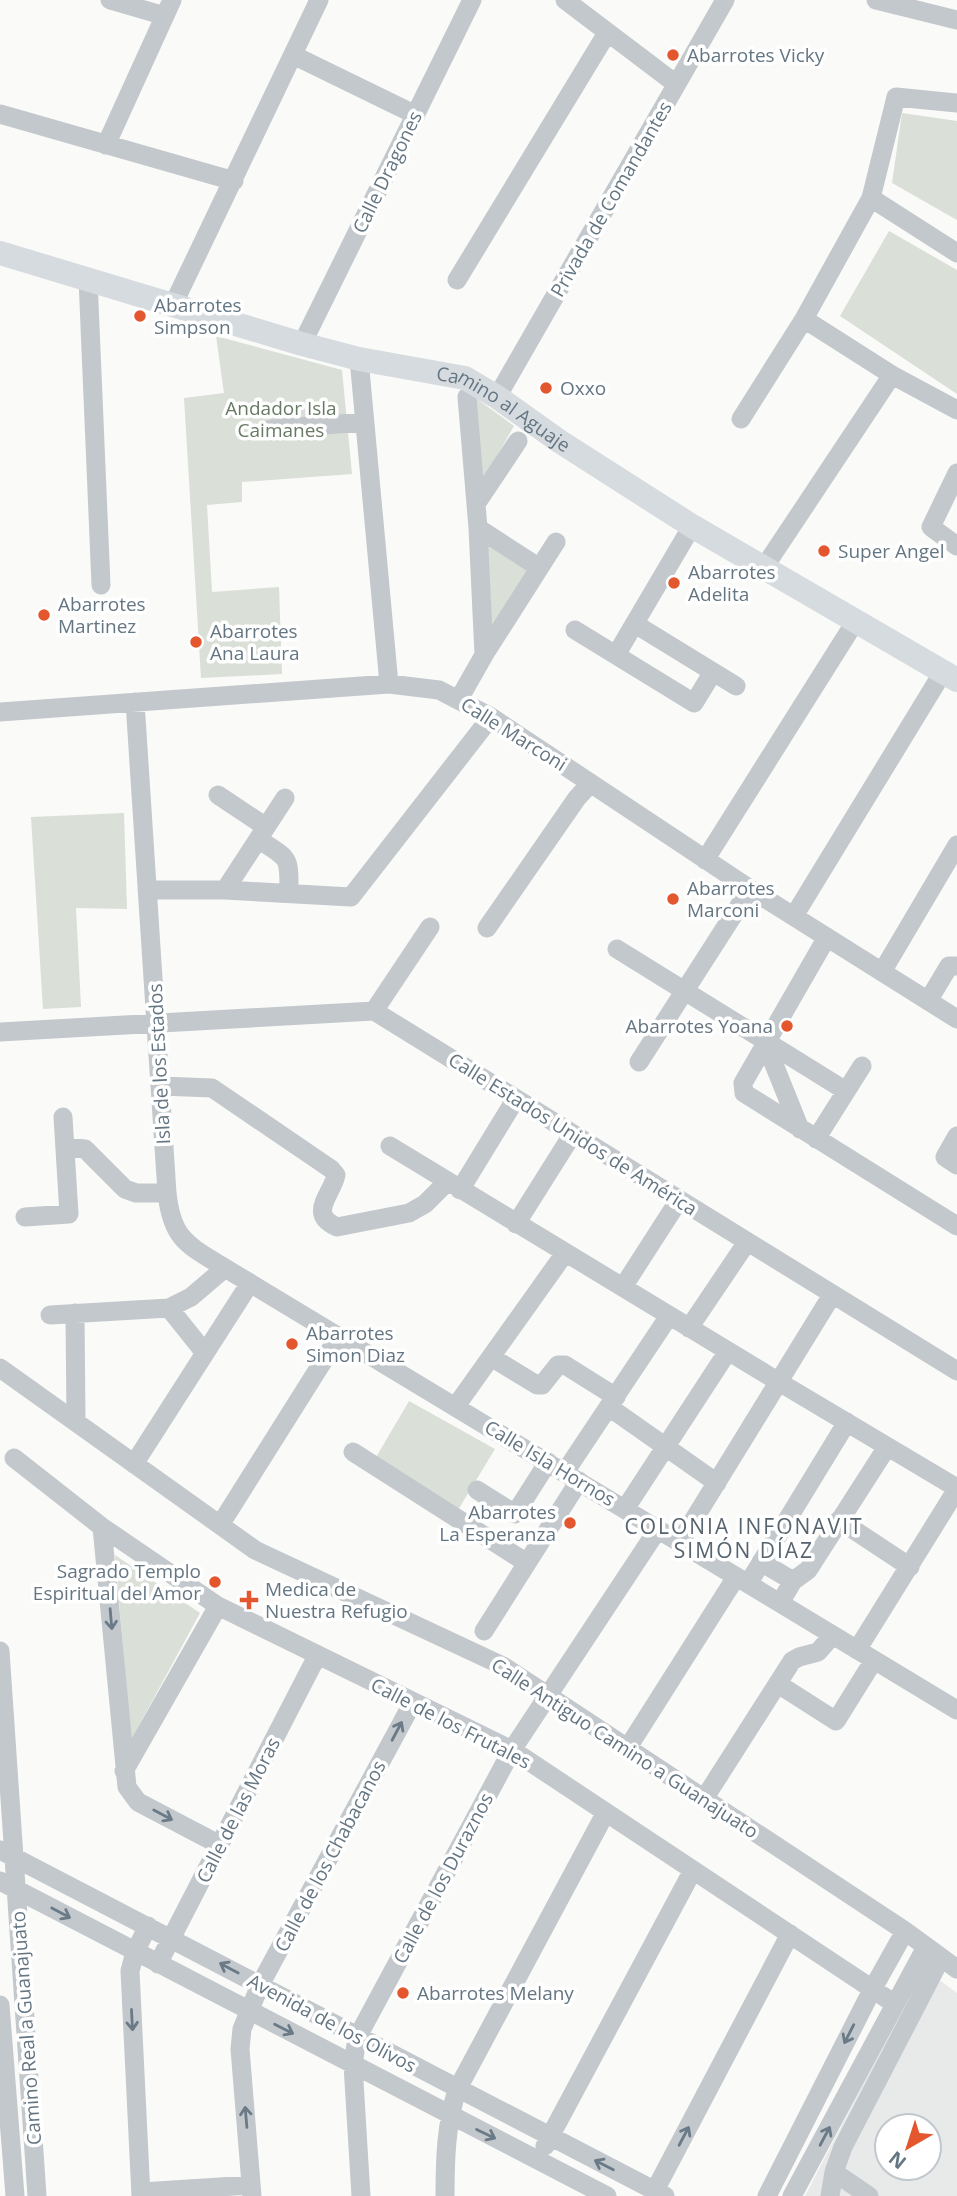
<svg xmlns="http://www.w3.org/2000/svg" width="957" height="2196" viewBox="0 0 957 2196" font-family="'Open Sans',sans-serif">
  <style>
    .built { fill: #e8e9e9; fill-rule: evenodd }
    .green { fill: #dadfd7 }
    .lines { fill: none; stroke-linecap: round; stroke-linejoin: round }
    .minor { stroke: #c3c8cc; stroke-width: 19 }
    .major { stroke: #d6dbdf; stroke-width: 24 }
    .oneway { stroke: #6a7a87 }
    .poi-dot { fill: #e4572e; stroke: #fff; stroke-width: 2.5 }
    .labels { text-anchor: middle; stroke-width: 7; stroke-linejoin: round; paint-order: stroke }
    .poi-label { font-size: 19px; fill: #657683; stroke: #fff; text-anchor: start }
    .street-label { font-size: 19px; fill: #657683; stroke: #fff }
    .park-label { font-size: 19px; fill: #687a64; stroke: #fff }
    .neighbourhood-label { font-size: 21px; letter-spacing: 2px; fill: #57646e; stroke: #fff }
  </style>
  <rect width="100%" height="100%" fill="#fafaf8"/>
  <path class="built" d="M923 1968 957 1993V2196H805ZM887 2126H929V2168H887Z"/>
  <path class="green" d="M902 113 957 121V220L892 183Z
    M889 231 957 270V394L840 316Z
    M216 336 342 370 352 474 242 482V502L207 505 212 592 279 587 282 674 201 678 184 398 224 393Z
    M469 393 514 426 481 484Z
    M485 544 530 573 492 636Z
    M124 813 127 909 76 908 81 1007 43 1009 31 817Z
    M409 1401 495 1449 458 1510 375 1459Z
    M115 1555 200 1613 131 1740Z"/>
  <g class="lines">
    <path class="minor" d="M110 0 165 16
      M565 0 676 84
      M876 0 957 20
      M293 55 416 115
      M0 114 234 181
      M106 145 172 0
      M871 198 957 253
      M88 279 101 585
      M457 280 607 33
      M173 305 319 0
      M804 319 892 375 957 410
      M302 344 472 0
      M359 359 389 684
      M497 397 725 0
      M741 419 804 319 871 198 896 97 957 103
      M271 429 364 422
      M957 473 931 527 957 546
      M476 504 518 441
      M478 528 538 567
      M763 569 892 375
      M635 624 736 686
      M575 630 694 703 713 672
      M484 655 556 542
      M616 655 692 526
      M459 699 484 655 478 528 467 397
      M135 702 167 1193C172 1240 188 1245 225 1268L957 1710
      M0 712 389 684 439 690 491 717 750 889 957 1019
      M218 795 266 827
      M258 839C290 860 289 855 289 893
      M705 860 855 622
      M147 890H225L351 897 491 717
      M225 890 285 798
      M794 916 943 672
      M487 928 577 798 590 784
      M827 937 743 1083 744 1093 957 1226
      M617 949 846 1091
      M882 972 957 845
      M928 1001 949 966H957
      M374 1011 430 927
      M0 1032 374 1011 957 1371
      M765 1042 800 1129
      M639 1062 750 889
      M161 1086 212 1088 331 1169 336 1175C332 1195 307 1214 337 1227L409 1213 425 1204 447 1182
      M957 1136 945 1157 957 1165
      M816 1139 862 1066
      M390 1146 779 1382 957 1488
      M65 1147 85 1149 125 1189 136 1193H167
      M460 1190 515 1100
      M25 1217 69 1214 63 1117
      M516 1224 572 1135
      M623 1287 679 1200
      M169 1308 205 1353
      M75 1313 76 1421
      M50 1315 169 1308 191 1297 225 1268
      M689 1328 747 1242
      M491 1357 537 1385H542L558 1365H565L616 1397
      M0 1368 255 1550 503 1666 905 1931 957 1969
      M456 1406 565 1253
      M609 1407 717 1483
      M353 1452 527 1563
      M14 1458 102 1527 218 1606 512 1750 895 2004
      M134 1464 250 1283
      M565 1472 669 1316
      M477 1490 515 1514 548 1462
      M625 1509 728 1351
      M839 1520 910 1567
      M220 1525 339 1336
      M102 1527 127 1787 138 1802 220 1845
      M680 1542 832 1295
      M761 1562 793 1581
      M748 1584 847 1422
      M780 1603 793 1581 808 1570 887 1447
      M484 1631 579 1481
      M857 1650 957 1489
      M0 1651 37 2196
      M778 1684 836 1721 874 1660
      M627 1749 736 1577
      M124 1771 218 1606
      M704 1799 792 1661 799 1657 818 1652 832 1636
      M0 1850 665 2196
      M0 1881 607 2196
      M158 1964 317 1656
      M0 2005 15 2196
      M545 2146 693 1870
      M834 2172 869 2196
      M141 2192 251 2185
      M141 2196 130 1971 135 1952 148 1926
      M252 2196 240 2049 242 2029 260 1985 413 1702
      M361 2196 353 2065 357 2038 512 1750 658 1529
      M445 2196C445 2159 446 2125 457 2090L606 1812
      M652 2196 790 1934
      M767 2196 872 1990 905 1931
      M792 2196 926 1947
      M830 2196 834 2172 843 2147 941 1958"/>
    <path class="major" id="s1" d="M0 253 302 344 359 359 465 378 497 397 559 441 692 526 957 680"/>
  </g>
  <defs><path id="oneway-shaft" d="M-6 0H5M1.5-3L5.5 0L1.5 3" fill="none" stroke-width="1.6" stroke-linecap="round" stroke-linejoin="round" transform="scale(1.75)"/></defs>
  <g class="oneway">
    <use href="#oneway-shaft" transform="translate(111 1619) rotate(85)"/>
    <use href="#oneway-shaft" transform="translate(397 1731) rotate(-62)"/>
    <use href="#oneway-shaft" transform="translate(163 1815) rotate(28)"/>
    <use href="#oneway-shaft" transform="translate(61 1913) rotate(28)"/>
    <use href="#oneway-shaft" transform="translate(229 1968) rotate(-152)"/>
    <use href="#oneway-shaft" transform="translate(132 2020) rotate(87)"/>
    <use href="#oneway-shaft" transform="translate(284 2029) rotate(27)"/>
    <use href="#oneway-shaft" transform="translate(849 2034) rotate(117)"/>
    <use href="#oneway-shaft" transform="translate(246 2117) rotate(-95)"/>
    <use href="#oneway-shaft" transform="translate(486 2134) rotate(26)"/>
    <use href="#oneway-shaft" transform="translate(684 2136) rotate(-62)"/>
    <use href="#oneway-shaft" transform="translate(825 2136) rotate(-62)"/>
    <use href="#oneway-shaft" transform="translate(604 2165) rotate(-153)"/>
  </g>
  <g class="poi-dot">
    <circle cx="673" cy="55" r="7"/>
    <circle cx="140" cy="316" r="7"/>
    <circle cx="546" cy="388" r="7"/>
    <circle cx="824" cy="551" r="7"/>
    <circle cx="674" cy="583" r="7"/>
    <circle cx="44" cy="615" r="7"/>
    <circle cx="196" cy="642" r="7"/>
    <circle cx="673" cy="899" r="7"/>
    <circle cx="787" cy="1026" r="7"/>
    <circle cx="292" cy="1344" r="7"/>
    <circle cx="570" cy="1523" r="7"/>
    <circle cx="215" cy="1582" r="7"/>
    <path d="M245.5 1589.5h7v7h7v7h-7v7h-7v-7h-7v-7h7z"/>
    <circle cx="403" cy="1993" r="7"/>
  </g>
  <g class="labels">
    <g class="poi-label">
      <text x="687" y="62">Abarrotes Vicky</text>
      <text x="154" y="312">Abarrotes<tspan x="154" dy="22">Simpson</tspan></text>
      <text x="560" y="395">Oxxo</text>
      <text x="838" y="558">Super Angel</text>
      <text x="688" y="579">Abarrotes<tspan x="688" dy="22">Adelita</tspan></text>
      <text x="58" y="611">Abarrotes<tspan x="58" dy="22">Martinez</tspan></text>
      <text x="210" y="638">Abarrotes<tspan x="210" dy="22">Ana Laura</tspan></text>
      <text x="687" y="895">Abarrotes<tspan x="687" dy="22">Marconi</tspan></text>
      <text x="773" y="1033" text-anchor="end">Abarrotes Yoana</text>
      <text x="306" y="1340">Abarrotes<tspan x="306" dy="22">Simon Diaz</tspan></text>
      <text x="556" y="1519" text-anchor="end">Abarrotes<tspan x="556" dy="22">La Esperanza</tspan></text>
      <text x="201" y="1578" text-anchor="end">Sagrado Templo<tspan x="201" dy="22">Espiritual del Amor</tspan></text>
      <text x="265" y="1596">Medica de<tspan x="265" dy="22">Nuestra Refugio</tspan></text>
      <text x="417" y="2000">Abarrotes Melany</text>
    </g>
    <g class="street-label">
      <text transform="translate(387 172) rotate(-64)" y="7">Calle Dragones</text>
      <text transform="translate(611 199) rotate(-60)" y="7">Privada de Comandantes</text>
      <text dy="7" stroke="none"><textPath href="#s1" startOffset="530">Camino al Aguaje</textPath></text>
      <text transform="translate(514 734) rotate(32)" y="7">Calle Marconi</text>
      <text transform="translate(159 1064) rotate(-93)" y="7">Isla de los Estados</text>
      <text transform="translate(573 1134) rotate(32)" y="7">Calle Estados Unidos de América</text>
      <text transform="translate(550 1463) rotate(31)" y="7">Calle Isla Hornos</text>
      <text transform="translate(451 1723) rotate(27)" y="7">Calle de los Frutales</text>
      <text transform="translate(625 1748) rotate(33)" y="7">Calle Antiguo Camino a Guanajuato</text>
      <text transform="translate(238 1810) rotate(-63)" y="7">Calle de las Moras</text>
      <text transform="translate(330 1856) rotate(-62)" y="7">Calle de los Chabacanos</text>
      <text transform="translate(443 1878) rotate(-62)" y="7">Calle de los Duraznos</text>
      <text transform="translate(332 2023) rotate(28)" y="7">Avenida de los Olivos</text>
      <text transform="translate(26 2028) rotate(-94)" y="7">Camino Real a Guanajuato</text>
    </g>
    <g class="park-label">
      <text x="281" y="415">Andador Isla<tspan x="281" dy="22">Caimanes</tspan></text>
    </g>
    <g class="neighbourhood-label">
      <text x="744" y="1534">COLONIA INFONAVIT<tspan x="744" dy="24">SIMÓN DÍAZ</tspan></text>
    </g>
  </g>
  <g transform="translate(908 2147) rotate(219)"><circle r="33" fill="#ffffff" stroke="#c1c8cd" stroke-width="2"/>
  <path d="M0-5L12 26L0 18L-12 26Z" fill="#e4572e"/>
  <text y="-10" font-size="19" font-weight="bold" text-anchor="middle" fill="#657683">N</text>
  </g>
</svg>
